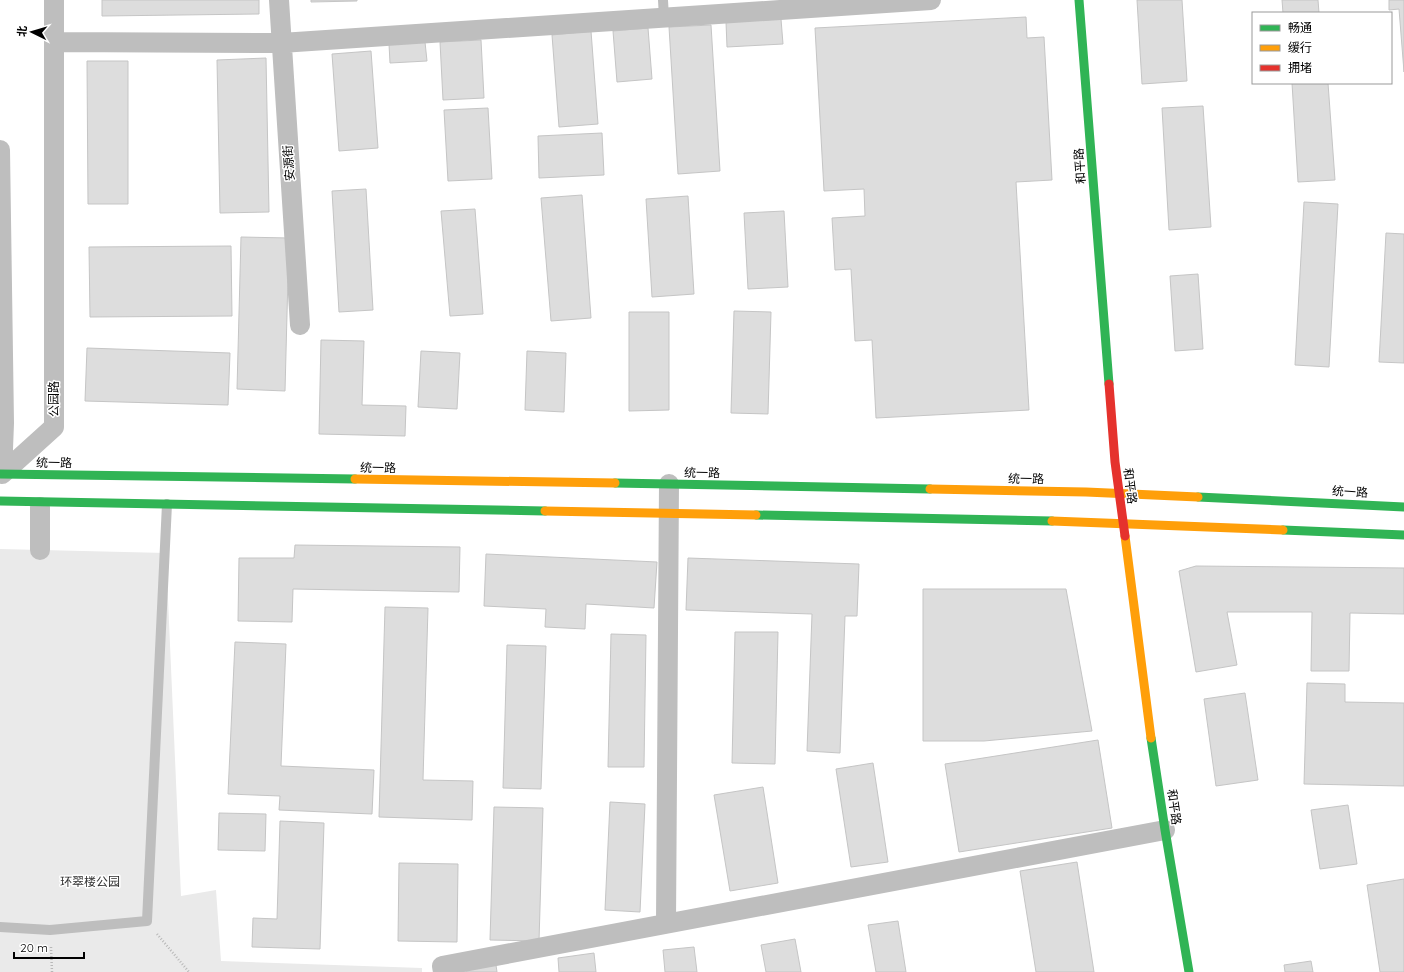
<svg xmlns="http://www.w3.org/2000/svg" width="1404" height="972" viewBox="0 0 1404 972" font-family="Quicksand,'Noto Sans SC',sans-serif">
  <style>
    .green { fill: #eaeaea }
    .building { fill: #ddd; stroke: #c5c5c5 }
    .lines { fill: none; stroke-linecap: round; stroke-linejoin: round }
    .path { stroke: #b8b8b8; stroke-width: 2.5; stroke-dasharray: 1 2; stroke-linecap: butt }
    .lane { stroke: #bebebe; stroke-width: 10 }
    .street { stroke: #bebebe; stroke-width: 20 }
    .fast { stroke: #30b455; stroke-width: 9 }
    .slow { stroke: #ff9f0a; stroke-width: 9 }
    .jam { stroke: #e5322d; stroke-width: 9 }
    .labels { text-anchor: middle; stroke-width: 3; stroke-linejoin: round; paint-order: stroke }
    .street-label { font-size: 12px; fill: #000; stroke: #fff }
    .park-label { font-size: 12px; fill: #303030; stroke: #fff }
  </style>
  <rect width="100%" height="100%" fill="#fff"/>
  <path class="green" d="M0 549 166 553 181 896 216 890 221 961 422 968V972H0Z"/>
  <path class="building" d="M102 0H259V14L102 16Z
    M311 0H357V1L311 2Z
    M1137 0H1182L1187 81 1142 84Z
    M1282 0H1318L1319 13H1283Z
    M1389 0H1404V72L1399 9 1389 10Z
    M1026 17 1027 38 1044 37 1052 180 1016 182 1029 410 876 418 872 340 855 341 851 269 835 270 832 218 865 216 864 189 824 191 815 28Z
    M781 19 783 44 727 47 726 22Z
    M711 25 720 171 678 174 669 27Z
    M648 28 652 79 617 82 613 31Z
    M591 31 598 124 559 127 552 35Z
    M481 40 484 98 443 100 440 42Z
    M425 42 427 61 390 63 389 44Z
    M371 51 378 148 339 151 332 54Z
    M266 58 269 212 220 213 217 60Z
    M87 61H128V204H88Z
    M1292 83H1328L1335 180 1298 182Z
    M1203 106 1211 227 1169 230 1162 108Z
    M488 108 492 179 448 181 444 110Z
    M602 133 604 175 539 178 538 136Z
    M366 189 373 310 339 312 332 191Z
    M582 195 591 318 551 321 541 198Z
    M688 196 694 294 652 297 646 199Z
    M1304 202 1338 204 1329 367 1295 365Z
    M475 209 483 314 450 316 441 211Z
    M784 211 788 287 748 289 744 213Z
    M1386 233 1404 234V363L1379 362Z
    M241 237 289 238 285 391 237 389Z
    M231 246 232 316 90 317 89 247Z
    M1198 274 1203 349 1175 351 1170 276Z
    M734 311 771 312 768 414 731 413Z
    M629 312H669V410L629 411Z
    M321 340 364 341 362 405 406 406 405 436 319 434Z
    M87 348 230 353 228 405 85 401Z
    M421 351 460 353 457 409 418 407Z
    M527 351 566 353 564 412 525 410Z
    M295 545 460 547 459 592 293 589 292 622 238 621 239 558H294Z
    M486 554 657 562 654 608 586 604 585 629 545 627 546 609 484 606Z
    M688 558 859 564 857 616H845L840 753 807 751 812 614 686 610Z
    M1196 566 1404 568V614L1350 613 1349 671H1311L1312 612H1227L1237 665 1196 672 1179 571Z
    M923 589H1066L1092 731 984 741H923Z
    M385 607 428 608 423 780 473 781 472 820 379 817Z
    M735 632H778L775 764 732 763Z
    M611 634 646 635 644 767H608Z
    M235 642 286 644 281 766 374 770 372 814 279 810 280 796 228 794Z
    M507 645 546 646 541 789 503 788Z
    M1307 683 1345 684V702L1404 703V786L1304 784Z
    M1245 693 1258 780 1216 786 1204 699Z
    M1098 740 1112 828 959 852 945 764Z
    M873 763 888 862 851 867 836 769Z
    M763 787 778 883 730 891 714 795Z
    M610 802 645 804 640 912 605 910Z
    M1348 805 1357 864 1320 869 1311 810Z
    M494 807 543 808 539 941 490 940Z
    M219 813 266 814 265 851 218 850Z
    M280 821 324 823 320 949 252 947 253 918 277 919Z
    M1077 862 1094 972H1036L1020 871Z
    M399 863 458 864 457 942 398 941Z
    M1404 879V972H1380L1367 885Z
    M898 921 906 972H876L868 925Z
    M795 939 801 972H766L761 945Z
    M694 947 697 972H665L663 950Z
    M594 953 596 972H559L558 958Z
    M1311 961 1313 972H1285L1284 965Z
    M496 965 497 972H466V969Z"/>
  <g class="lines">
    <path class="path" d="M157 934 189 972
      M51 947 52 972"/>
    <path class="lane" d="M663 0 664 18
      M0 927 50 930 147 921 167 504"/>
    <path class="street" d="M279 0 300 325
      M54 42 281 43 931 0
      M0 150 4 423 2 474
      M2 474 54 427V0
      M40 507V550
      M666 923 669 484
      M443 972 442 966 1165 830"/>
    <path class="fast" d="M1079 0 1109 384
      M0 474 355 479
      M615 483 930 489
      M1198 497 1404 507
      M0 501 545 511
      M756 515 1052 521
      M1283 530 1404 535
      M1151 738 1165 830 1189 972"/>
    <path class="slow" d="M355 479 615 483
      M930 489 1086 492 1198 497
      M545 511 756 515
      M1052 521 1283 530
      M1125 536 1151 738"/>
    <path class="jam" d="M1109 384 1115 462 1125 536"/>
  </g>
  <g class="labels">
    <g class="street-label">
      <text transform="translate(289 163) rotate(-94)" y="4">安源街</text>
      <text transform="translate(1080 166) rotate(-94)" y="4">和平路</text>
      <text transform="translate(54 399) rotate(-90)" y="4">公园路</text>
      <text transform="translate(54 463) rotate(1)" y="4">统一路</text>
      <text transform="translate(378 468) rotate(1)" y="4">统一路</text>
      <text transform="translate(702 473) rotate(1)" y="4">统一路</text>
      <text transform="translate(1026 479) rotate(1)" y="4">统一路</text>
      <text transform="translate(1130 486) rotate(83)" y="4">和平路</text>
      <text transform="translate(1350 492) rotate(3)" y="4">统一路</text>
      <text transform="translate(1174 807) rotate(82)" y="4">和平路</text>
    </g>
    <g class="park-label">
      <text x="90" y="886">环翠楼公园</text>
    </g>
  </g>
  <rect x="1252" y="12" width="140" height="72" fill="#ffffff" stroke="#999999"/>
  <rect x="1260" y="25" width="20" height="6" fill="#30b455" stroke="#999999"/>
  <text x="1288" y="32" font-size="12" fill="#000000">畅通</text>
  <rect x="1260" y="45" width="20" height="6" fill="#ff9f0a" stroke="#999999"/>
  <text x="1288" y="52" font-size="12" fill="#000000">缓行</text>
  <rect x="1260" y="65" width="20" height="6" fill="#e5322d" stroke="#999999"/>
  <text x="1288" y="72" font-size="12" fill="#000000">拥堵</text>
  <g transform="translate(32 32) rotate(275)" stroke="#ffffff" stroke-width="3" paint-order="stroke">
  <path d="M0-3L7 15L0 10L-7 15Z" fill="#000000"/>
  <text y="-6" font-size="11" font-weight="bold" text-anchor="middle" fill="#000000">北</text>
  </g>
  <path d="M14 952v6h70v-6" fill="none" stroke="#000000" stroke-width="2"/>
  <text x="20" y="952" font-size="12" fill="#000000" stroke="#ffffff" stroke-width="3" paint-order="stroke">20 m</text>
</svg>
